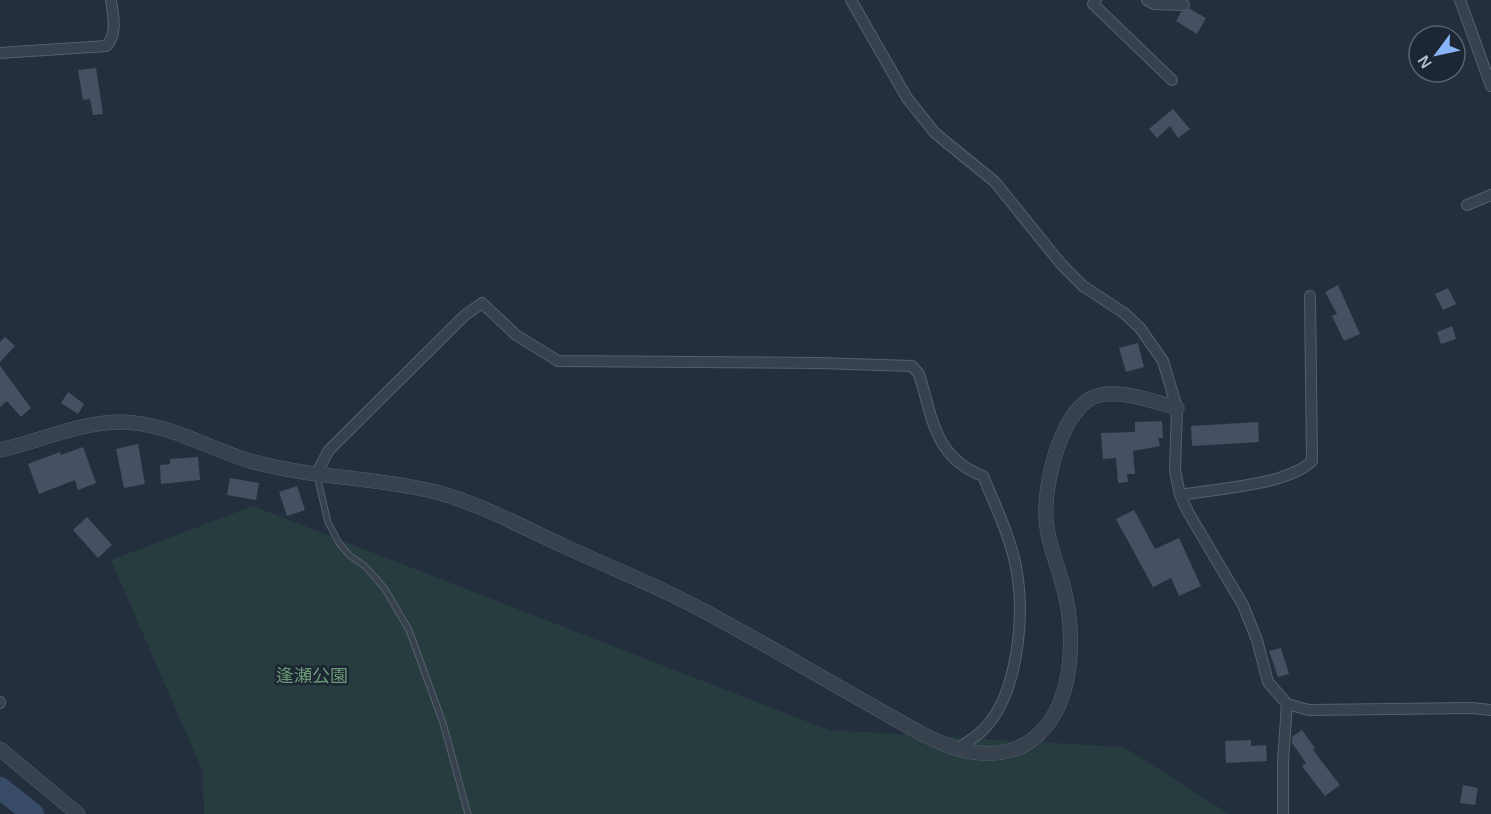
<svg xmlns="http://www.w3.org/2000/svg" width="1491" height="814" viewBox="0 0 1491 814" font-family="Arial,'Noto Sans JP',sans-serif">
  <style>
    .green { fill: #263c3f }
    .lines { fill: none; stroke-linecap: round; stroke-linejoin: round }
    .river { stroke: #394c67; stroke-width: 22 }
    .building { fill: #455162 }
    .service-casing { stroke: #565f6c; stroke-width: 7 }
    .minor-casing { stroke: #565f6c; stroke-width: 12 }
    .tertiary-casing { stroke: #565f6c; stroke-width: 15 }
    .service { stroke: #38414e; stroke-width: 5 }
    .minor { stroke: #38414e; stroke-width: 10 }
    .tertiary { stroke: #38414e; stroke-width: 14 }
    .labels { text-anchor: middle; stroke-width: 5; stroke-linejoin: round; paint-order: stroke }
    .park-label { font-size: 18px; fill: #6b9a76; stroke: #1d2633 }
  </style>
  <rect width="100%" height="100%" fill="#242f3e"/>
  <path class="green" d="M253 506 829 730 1124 747 1229 814H204L202 770 111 560Z"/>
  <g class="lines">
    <path class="river" d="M0 788 33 814"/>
  </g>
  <path class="building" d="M1190 9 1206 18 1197 34 1176 21 1181 12Z
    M96 68 103 114 93 115 90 99 83 100 78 70Z
    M1173 109 1190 129 1178 138 1170 126 1157 138 1149 129Z
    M1338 285 1360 334 1344 341 1332 316 1337 314 1325 292Z
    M1448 288 1456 304 1443 310 1435 294Z
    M1452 326 1456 339 1441 344 1437 332Z
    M5 337 15 346 0 362V342Z
    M1138 343 1144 367 1126 372 1119 348Z
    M0 366 31 408 21 417 7 401 0 407Z
    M68 392 84 404 78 414 61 403Z
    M1162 421 1163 438H1158L1160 446 1133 451 1135 474H1127L1128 482 1118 483 1116 458 1103 459 1101 433 1135 432V422Z
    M1258 422 1259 442 1192 446 1191 426Z
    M138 444 145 484 124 488 116 449Z
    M83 447 96 483 78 490 75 480 39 494 28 464 60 452 61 455Z
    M198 457 200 480 161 484 160 465 170 464V459Z
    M230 478 259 483 256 500 227 495Z
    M297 486 305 510 287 516 279 492Z
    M1134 510 1155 549 1179 538 1201 586 1179 596 1171 578 1153 587 1116 519Z
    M87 517 112 545 98 558 73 530Z
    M1281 648 1289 674 1278 677 1269 651Z
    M1302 730 1315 748 1313 750 1340 785 1325 796 1302 766 1306 763 1292 743V737Z
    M1251 740V746L1266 745 1267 761 1226 763 1225 741Z
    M1463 785 1478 788 1475 805 1460 803Z"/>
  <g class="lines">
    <g class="service-casing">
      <path id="service" d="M317 476 328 522 339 543 349 555 366 567 385 589 409 630 443 723 468 814"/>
    </g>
    <g class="minor-casing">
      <path id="minor" d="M851 0 907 98 935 133 995 182 1061 264 1083 286 1124 313 1140 328 1163 361 1177 408 1175 470 1180 495 1188 512 1243 605 1257 640 1268 682 1287 704 1309 710 1472 708 1491 710
        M1096 0 1093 4 1172 80
        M1147 0 1154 4 1184 5
        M1460 0 1491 86
        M0 53 106 46C118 35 113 15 111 0
        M1467 205 1491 195
        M316 474 329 450 464 316 482 303 516 335 558 361 820 363 912 366 919 374C933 419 934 457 983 476 995 505 1010 536 1016 567 1025 614 1019 694 983 730 976 737 966 743 957 749
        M1180 495C1215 489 1288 485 1312 461L1310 296
        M0 702V703
        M1283 814V761L1287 704"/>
    </g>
    <g class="tertiary-casing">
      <path id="tertiary" d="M0 450C40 441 80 422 122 422 168 423 207 448 250 461 310 478 376 477 436 492 481 504 524 528 566 547 611 568 659 586 702 610 758 640 812 672 867 703 892 717 931 741 958 749 987 757 1017 755 1039 734 1074 701 1075 637 1065 593 1059 568 1047 542 1046 517 1044 483 1062 403 1100 395 1123 390 1155 402 1177 408
        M0 749 78 814"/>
    </g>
    <use href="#service" class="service"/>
    <use href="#minor" class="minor"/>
    <use href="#tertiary" class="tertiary"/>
  </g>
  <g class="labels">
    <g class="park-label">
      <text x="312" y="682">逢瀬公園</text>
    </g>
  </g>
  <g transform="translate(1437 54) rotate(237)"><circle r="28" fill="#1d2633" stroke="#59626f" stroke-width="1.5"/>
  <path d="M0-4.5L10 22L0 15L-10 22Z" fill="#8ab4f8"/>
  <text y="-9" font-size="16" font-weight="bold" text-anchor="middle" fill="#b4bcc9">N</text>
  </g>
</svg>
